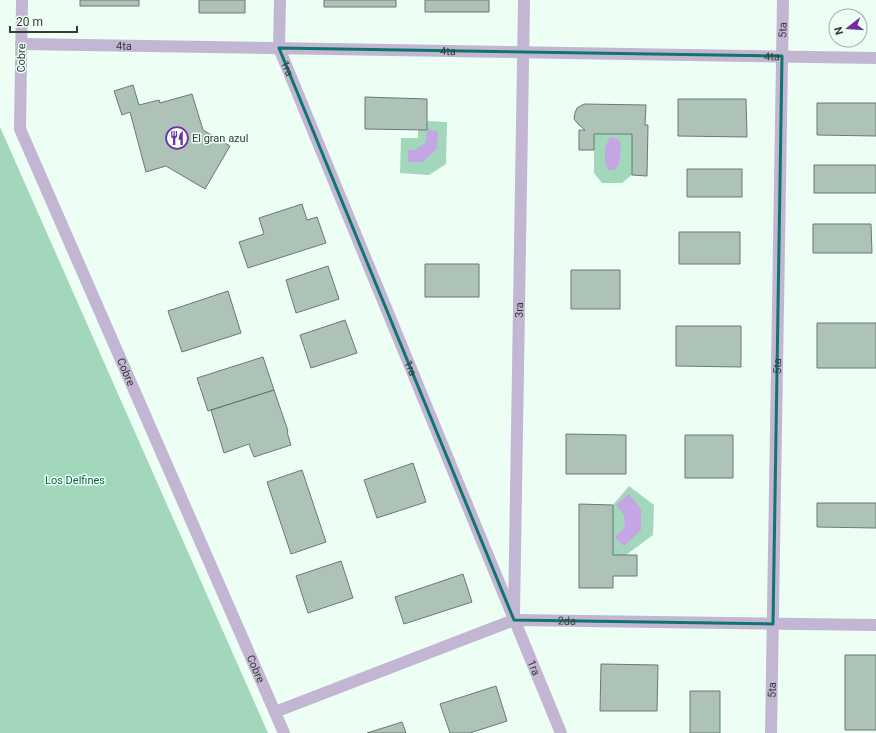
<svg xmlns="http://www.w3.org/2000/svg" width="876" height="733" viewBox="0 0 876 733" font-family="Roboto,sans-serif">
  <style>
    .green { fill: #a2d7bb }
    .water { fill: #c5a5e4 }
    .building { fill: #aec3b7; stroke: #687b70 }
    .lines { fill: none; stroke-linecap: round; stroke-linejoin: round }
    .minor { stroke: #c3b6d2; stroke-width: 12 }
    .marked { fill: none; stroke: #0f766e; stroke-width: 3; stroke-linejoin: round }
    .labels { text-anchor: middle; stroke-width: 3; stroke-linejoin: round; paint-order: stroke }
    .street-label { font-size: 11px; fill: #343c38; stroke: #edfff5 }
    .poi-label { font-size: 11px; fill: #343c38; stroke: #edfff5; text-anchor: start }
    .park-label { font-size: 11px; fill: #046745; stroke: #edfff5 }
  </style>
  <rect width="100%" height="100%" fill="#edfff5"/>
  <path class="green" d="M427 121 447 122 446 164 429 175 400 173 401 138H418V130H427Z
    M0 127 268 733H0Z
    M594 134H632V175L622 183H602L594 173Z
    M629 486 654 505 653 535 626 555H613V505Z"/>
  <path class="water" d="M427 130 438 131 437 148 423 162H408V150H415L426 142Z
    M610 137 616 138 621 143 619 164 614 170H608C603 161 604 146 610 137Z
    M629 494 641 509V530L624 546 615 537 625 527 624 515 616 505Z"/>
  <path class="building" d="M80 0H139V6H80Z
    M199 0H245V13H199Z
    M324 0H396V7H324Z
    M425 0H489V12H425Z
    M133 85 139 105 159 100 160 103 192 94 203 130 230 146 205 189 166 166 146 172 130 112 122 115 114 91Z
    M365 97 427 99V130L365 129Z
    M678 99H746L747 137 678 136Z
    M817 103H876V136L817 135Z
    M584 104 646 105 645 125H648L647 176 632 175V134H594V150H579V130H585L578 124 574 119 575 113 577 108Z
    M814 165H876V193H814Z
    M687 169H742V197H687Z
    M302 204 307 220 317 217 326 243 248 268 239 242 264 234 259 218Z
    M813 224H871L872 253H813Z
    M679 232H740V264H679Z
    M425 264H479V297H425Z
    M328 266 339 299 296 313 286 280Z
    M571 270H620V309H571Z
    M228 291 241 333 182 352 168 311Z
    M345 320 357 353 311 368 300 335Z
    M817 323H876V368H817Z
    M676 326H741V367L676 366Z
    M263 357 274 390 208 411 197 378Z
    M274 390 288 431 287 432 291 445 254 457 249 444 224 453 211 410Z
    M566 434 626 435V474H566Z
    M685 435H733V478H685Z
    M413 463 426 502 377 518 364 480Z
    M302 470 326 542 291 554 267 482Z
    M817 503H876V528L817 527Z
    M579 504 613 505V555H637V576H613V588H579Z
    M341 561 353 598 308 613 296 576Z
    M463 574 472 602 404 624 395 597Z
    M845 655H876V730H845Z
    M601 664 658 665 657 711H600Z
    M496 686 507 721 470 733H450L440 704Z
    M690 691H720V733H690Z
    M402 722 406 733H367Z"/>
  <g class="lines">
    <g class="minor">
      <path id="s1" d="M22 0 20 129 284 733"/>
      <path id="s2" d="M280 0 279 48 561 733"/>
      <path id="s3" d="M21 44 876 58"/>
      <path id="s4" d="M514 615 524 0"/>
      <path id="s5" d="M275 712 514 620 876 625"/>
      <path id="s6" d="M771 733 783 0"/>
    </g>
  </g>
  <path class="marked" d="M279 48 782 56 773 624 514 620Z"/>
  <defs>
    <g id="restaurant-ring" transform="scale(1.15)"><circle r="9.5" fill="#edfff5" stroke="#722ea2" stroke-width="1.5"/><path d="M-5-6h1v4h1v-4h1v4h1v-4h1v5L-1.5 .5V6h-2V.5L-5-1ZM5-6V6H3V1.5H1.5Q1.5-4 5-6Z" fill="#722ea2"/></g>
  </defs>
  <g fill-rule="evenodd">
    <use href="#restaurant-ring" x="177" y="138"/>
  </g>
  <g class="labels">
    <g class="street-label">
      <text dy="4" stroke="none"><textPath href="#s6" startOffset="703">5ta</textPath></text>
      <text dy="4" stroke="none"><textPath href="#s3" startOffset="103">4ta</textPath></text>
      <text dy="4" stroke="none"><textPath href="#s3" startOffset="427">4ta</textPath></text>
      <text dy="4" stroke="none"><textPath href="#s3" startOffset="751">4ta</textPath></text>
      <text transform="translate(21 58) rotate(-89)" y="4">Cobre</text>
      <text dy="4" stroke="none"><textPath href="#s2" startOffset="70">1ra</textPath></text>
      <text dy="4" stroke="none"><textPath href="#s4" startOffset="305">3ra</textPath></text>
      <text dy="4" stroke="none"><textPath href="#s6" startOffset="367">5ta</textPath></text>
      <text dy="4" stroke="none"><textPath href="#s2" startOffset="394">1ra</textPath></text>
      <text dy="4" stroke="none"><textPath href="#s1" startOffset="394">Cobre</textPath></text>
      <text dy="4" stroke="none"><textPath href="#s5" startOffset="309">2da</textPath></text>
      <text dy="4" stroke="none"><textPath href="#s2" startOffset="718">1ra</textPath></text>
      <text dy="4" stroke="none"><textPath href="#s1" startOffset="718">Cobre</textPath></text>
      <text dy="4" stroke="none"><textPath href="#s6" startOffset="43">5ta</textPath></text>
    </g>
    <g class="poi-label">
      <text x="192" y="142">El gran azul</text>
    </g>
    <g class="park-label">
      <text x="75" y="484">Los Delfines</text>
    </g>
  </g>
  <g transform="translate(848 28) rotate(253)"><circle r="19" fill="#edfff5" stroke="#a3b1a9"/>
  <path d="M0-3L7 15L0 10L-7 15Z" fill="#722ea2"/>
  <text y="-6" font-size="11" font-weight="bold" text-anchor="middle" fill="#343c38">N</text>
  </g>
  <path d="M10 26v6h67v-6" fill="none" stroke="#343c38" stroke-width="2"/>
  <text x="16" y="26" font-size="12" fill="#343c38" stroke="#edfff5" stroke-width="3" paint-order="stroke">20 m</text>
</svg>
